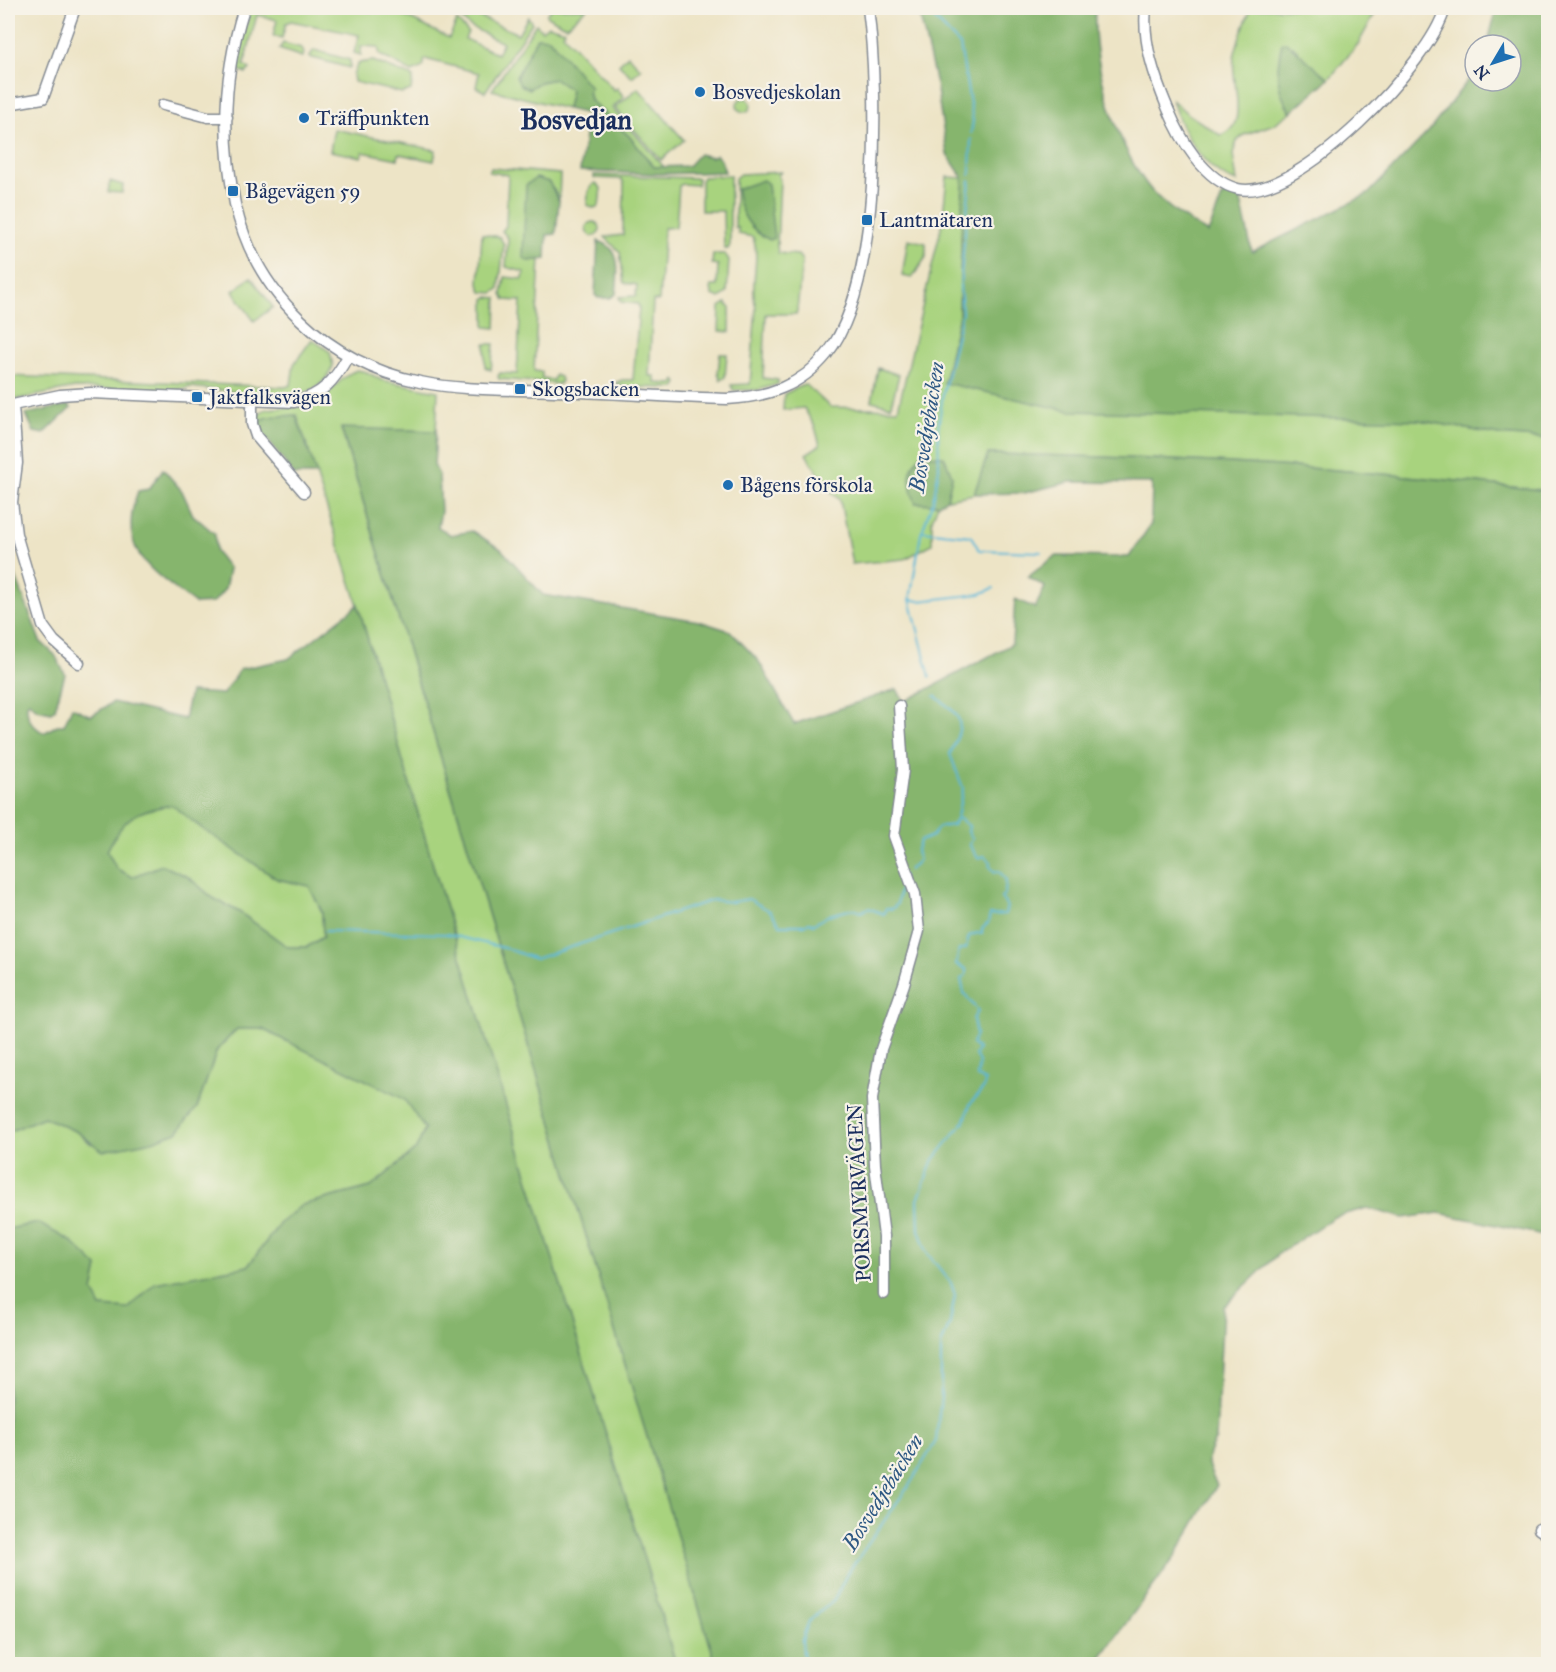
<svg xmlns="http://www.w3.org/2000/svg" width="1556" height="1672" viewBox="0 0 1556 1672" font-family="'IM FELL Great Primer',serif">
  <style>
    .green { fill: #a8d37e; stroke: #62816e; stroke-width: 1.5; fill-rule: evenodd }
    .forest { fill: #86b56d; stroke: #507266; stroke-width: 1.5; fill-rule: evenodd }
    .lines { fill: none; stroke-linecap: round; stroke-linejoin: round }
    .stream { stroke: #5ab7d8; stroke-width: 2 }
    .minor-casing { stroke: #848a92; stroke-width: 13 }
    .minor { stroke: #fff; stroke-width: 10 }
    .poi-dot { fill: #1f6fb2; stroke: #f7f3e8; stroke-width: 2 }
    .labels { text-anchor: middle; stroke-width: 4.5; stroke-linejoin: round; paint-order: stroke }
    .poi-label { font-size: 21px; fill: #1b2f5e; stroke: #f7f3e8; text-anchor: start }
    .street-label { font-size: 21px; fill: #1b2f5e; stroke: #f7f3e8 }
    .water-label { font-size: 22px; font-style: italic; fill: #2e5883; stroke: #f7f3e8 }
    .district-label { font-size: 27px; font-weight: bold; fill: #1b2f5e; stroke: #f7f3e8 }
  </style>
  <rect width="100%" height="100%" fill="#f7f3e8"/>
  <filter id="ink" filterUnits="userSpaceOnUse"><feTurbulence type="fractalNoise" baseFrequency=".0167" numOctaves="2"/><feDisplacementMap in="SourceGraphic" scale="12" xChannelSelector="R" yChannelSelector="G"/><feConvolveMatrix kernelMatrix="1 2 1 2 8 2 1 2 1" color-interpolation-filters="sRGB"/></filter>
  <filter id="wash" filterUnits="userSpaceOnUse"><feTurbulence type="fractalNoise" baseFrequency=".008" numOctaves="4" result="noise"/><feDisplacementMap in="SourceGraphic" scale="24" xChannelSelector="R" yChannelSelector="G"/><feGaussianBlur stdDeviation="1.35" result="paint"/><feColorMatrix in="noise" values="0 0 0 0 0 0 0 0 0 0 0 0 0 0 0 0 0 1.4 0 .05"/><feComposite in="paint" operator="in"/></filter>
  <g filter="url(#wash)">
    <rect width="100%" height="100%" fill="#ede4c6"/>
    <path class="green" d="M251 8H361L372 12 374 8H388L449 38 457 21 468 32 465 39 497 54 503 43 469 26 461 18 462 14 449 8H460L518 34 528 17 532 23 485 92 476 87 479 73 425 59 423 67 412 72 380 55 378 47 361 46V55L354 53 359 35 291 21 286 23 282 38 273 36 277 20 257 15 244 65 250 69 246 73 239 70 236 63Z
      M553 8H587L566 26 547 16V13Z
      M1251 8H1378L1358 44 1329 79 1307 62 1293 46 1285 104 1291 112 1274 124 1244 135 1237 141 1233 154 1237 182C1204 172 1181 131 1172 100L1188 114 1220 135C1251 128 1230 79 1234 58 1237 41 1245 24 1251 8Z
      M536 24 542 30 548 25 565 30 563 34 614 90 617 88 624 97 612 108 665 168 654 167 629 136 590 100 588 90 549 38 540 82 555 79 571 90 567 109 492 90Z
      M283 43 302 48 304 54 302 57 279 49Z
      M314 50 350 60V68L309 57Z
      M628 55 641 69 632 77 619 64Z
      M373 61 413 77 411 90 402 93 354 82 353 75 358 63Z
      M638 88 684 140 661 160 615 108Z
      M737 105a7 7 0 1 1 14 0a7 7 0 1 1-14 0Z
      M334 129 436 150 434 161 399 154 398 159 363 152 361 157 330 151Z
      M491 168 560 174 559 201 554 190 528 261 540 259 534 371 542 372V378L553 380 555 375 560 377 561 381 559 384 499 379 498 376 500 373 517 374 521 301 505 300 502 294 505 277 523 279 524 272 506 267 508 238 502 231 506 226 508 175 489 172Z
      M781 172 778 175 780 180 777 246 778 253 798 255 802 260 797 311 796 314H766L763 378 778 380V384L758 390H733L731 385 750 384 756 308C749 285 761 260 753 237L738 234V228H735V178L740 174ZM762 180 754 228 743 214Z
      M594 175 698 178 697 185 682 184 679 186 676 227 664 228 659 301H653L649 376H655V383L673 384 676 380 678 383 675 388 624 387 615 383 622 380H633L639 308 638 304 621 302 619 297 636 296 637 285 624 283 620 252 605 237 623 235 624 184 622 179 594 178Z
      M730 175V245L728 249H724L723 211H701V181L703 177Z
      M947 177 963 178 959 315 944 383 1419 420 1499 435 1548 439V491C1363 469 1175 457 988 454L974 494 947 499 952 476 916 503 938 504 932 520V544L905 559 852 564 840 500 828 489 806 454 820 445 815 427 804 408 783 410 784 394 805 384 830 407 898 409 942 224Z
      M110 181 123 185 122 193 108 192Z
      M596 183 601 188 599 206 594 208 587 205C588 197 587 186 596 183Z
      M586 229a7 7 0 1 1 14 0a7 7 0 1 1-14 0Z
      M482 234 500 237 504 245 499 289 493 293 482 292 479 284Z
      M908 239 926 243V257L912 278 902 276Z
      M713 254H725L729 260 727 293 720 298 712 295 711 286H717L718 265 712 264Z
      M251 277 273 307 254 321 233 291Z
      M488 297 497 298 496 328 485 327V299Z
      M726 303 730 308V332L719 331 720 307Z
      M312 339 330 352 333 366C317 405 274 396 239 395L238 392 191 387 173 391 75 388 8 401V376L285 387 291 385 294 364Z
      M485 344H494L491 370 485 367Z
      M720 354H727L725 377 721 380 718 373Z
      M878 368 899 375 891 406 872 401Z
      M357 370 367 372 381 380 438 391 436 431 341 429 716 1664H676L432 862 358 605 297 415 268 417 260 421 259 428 256 427 257 416 264 410C282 405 298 411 316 402 332 394 340 376 357 370Z
      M172 805 200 827 277 879 309 886 322 912 323 937 307 947H288L239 912 213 898 188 877 162 865 132 877 117 869 107 851C124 815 134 811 172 805Z
      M237 1029H262L405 1099 425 1129 416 1149 371 1187 302 1205 280 1223 248 1266 156 1283 128 1309 101 1307 93 1291 98 1267 38 1223 8 1229V1132L44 1117 77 1132 91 1144 197 1108 217 1050Z"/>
    <path class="forest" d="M918 8H1095C1092 63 1116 148 1152 191 1167 208 1188 221 1208 233L1224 192 1240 196 1252 252 1368 194 1429 131 1475 71V81H1511V45H1487L1497 8H1545L1548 14V439L1499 435 1419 420 1070 411 944 383 959 315 963 178 947 154 936 84Z
      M537 37 549 38 591 88 588 90 590 100 629 136 654 167 688 166 699 154 711 157 716 155 721 160 725 172 658 174 580 171 588 114 567 109 571 90 555 79 540 82 529 89 520 85 516 77Z
      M1286 42 1329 79 1291 112C1275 90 1276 68 1282 43Z
      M536 178 549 182 559 201 556 234 547 235 546 259 528 261 523 257 526 185Z
      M763 180 768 184 774 238 770 240C750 232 737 209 737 189Z
      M598 241C623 248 618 273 616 294L610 298H598L595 295Z
      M69 405 71 408 44 434 34 432 26 414Z
      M296 415 317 475H294L259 428 260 421 268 417Z
      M341 428 436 431 434 465 439 475 441 511 438 527 451 535 472 531 501 549 543 595 699 621 730 631 758 660 794 724 897 689 904 702 1012 644 1015 599 1035 608 1045 587 1028 577 1055 556 1129 557 1151 524 1152 483 1070 482 1024 493 974 494 988 454C1175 457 1363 469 1548 491V1236L1439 1213 1403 1218 1367 1208 1334 1217 1277 1255 1223 1307 1216 1439C1204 1457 1206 1466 1217 1485L1174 1558 1096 1664H716Z
      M921 455 944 456 952 476 947 499 938 504 916 503C908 485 906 469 921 455Z
      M163 469 182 491 193 515 215 534 216 552 229 569 225 589 213 603 195 604C152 570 115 553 138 491L149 489Z
      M8 556 40 641 55 655 65 674 55 709 51 712 37 709 29 702 27 704C26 718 32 726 44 733L57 725H64L72 707 91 716 113 702 184 719 190 692 223 694 240 669 288 659 358 605 432 862 676 1664H8V1229L38 1223 71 1241 98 1267 93 1291 101 1307 128 1309 155 1283 248 1266 280 1223 302 1205 371 1187 416 1149 425 1129 404 1099 262 1029H237L217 1050 197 1108 177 1132 152 1141 103 1151 77 1132 44 1117 8 1132ZM172 805 200 827 277 879 309 886 322 912 323 937 307 947H288L239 912 213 898 188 877 162 865 132 877 117 869 107 851C124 816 135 811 172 805Z"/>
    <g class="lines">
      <path class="stream" d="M924 8 960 45 973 121 971 133
        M970 175 971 139
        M923 531 971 536 979 550 1041 552
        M910 599 919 601 980 594 994 588
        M930 677 910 599 921 534 933 501 939 468 938 428 943 394 962 313 960 286 970 180
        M909 870 919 860 916 852 920 841 932 836 939 827 953 825 957 817
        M325 931 447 934 508 949 535 959 713 900 732 902 749 899 770 911 780 925H804L809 922 814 924 829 915 853 909 861 912 868 908 884 914 886 908 892 909 897 904 903 875
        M804 1664 802 1640 809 1621 834 1600 847 1574 910 1484 936 1441 941 1397V1345L950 1323 955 1295 951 1283 927 1253 919 1230 918 1200 932 1162 965 1120 970 1104 984 1088 985 1080 977 1077 979 1062 975 1055 978 1049 972 1044 976 1034 973 1019 978 1011 964 993 961 979 966 975V969L956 964 959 950 966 948 969 936 977 933 982 934V929L988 923 990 915 1005 914 1007 906 1001 898 1005 893 1006 880 999 871 995 872 989 865 991 862 984 856 978 858 969 844 973 839 968 832 969 826 957 817 963 788 950 754C965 721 964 718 935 696"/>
    </g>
  </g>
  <g filter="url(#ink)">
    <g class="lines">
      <g class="minor-casing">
        <path id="minor" d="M244 8C224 71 221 138 235 204 256 295 328 363 420 382 463 391 511 389 555 391 612 393 670 397 727 399 767 397 801 386 827 354 881 287 879 91 868 8
          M1146 8C1142 42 1155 78 1168 109 1180 138 1204 181 1238 189 1297 202 1432 61 1445 8
          M8 104 43 98 75 8
          M163 105 208 117H227
          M252 401V424L256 436 304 492
          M13 405 17 463 12 502 16 534 43 626 54 641 79 663
          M8 406 60 395 91 393 294 402C322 396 335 380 348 356
          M884 1294V1236L875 1165 872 1099 881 1049 904 984 919 931 915 894 894 836 903 770 899 706
          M1539 1529 1548 1535"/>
      </g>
      <use href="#minor" class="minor"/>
    </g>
  </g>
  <g class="poi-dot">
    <circle cx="700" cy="92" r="6"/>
    <circle cx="304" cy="118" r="6"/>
    <rect x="227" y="185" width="12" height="12" rx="3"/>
    <rect x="861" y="214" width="12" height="12" rx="3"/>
    <rect x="514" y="383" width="12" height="12" rx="3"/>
    <rect x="191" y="391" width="12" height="12" rx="3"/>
    <circle cx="728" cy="485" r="6"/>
  </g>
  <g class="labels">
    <g class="poi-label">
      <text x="712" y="99">Bosvedjeskolan</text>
      <text x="316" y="125">Träffpunkten</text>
      <text x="245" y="198">Bågevägen 59</text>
      <text x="879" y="227">Lantmätaren</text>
      <text x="532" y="396">Skogsbacken</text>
      <text x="209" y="404">Jaktfalksvägen</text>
      <text x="740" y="492">Bågens förskola</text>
    </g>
    <g class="street-label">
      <text transform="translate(859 1193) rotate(-93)" y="7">PORSMYRVÄGEN</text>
    </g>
    <g class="water-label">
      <text transform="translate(926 427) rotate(-81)" y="8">Bosvedjebäcken</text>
      <text transform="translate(882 1492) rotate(-58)" y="8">Bosvedjebäcken</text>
    </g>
    <g class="district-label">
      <text x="576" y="129">Bosvedjan</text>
    </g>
  </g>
  <rect width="1556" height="1672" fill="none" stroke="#f7f3e8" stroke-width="30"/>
  <g transform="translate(1493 63) rotate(231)"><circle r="28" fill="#f7f3e8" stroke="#9fa5b1" stroke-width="1.5"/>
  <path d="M0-4.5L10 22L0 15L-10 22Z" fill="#1f6fb2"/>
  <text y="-9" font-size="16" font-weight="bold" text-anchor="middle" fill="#1b2f5e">N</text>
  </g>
</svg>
